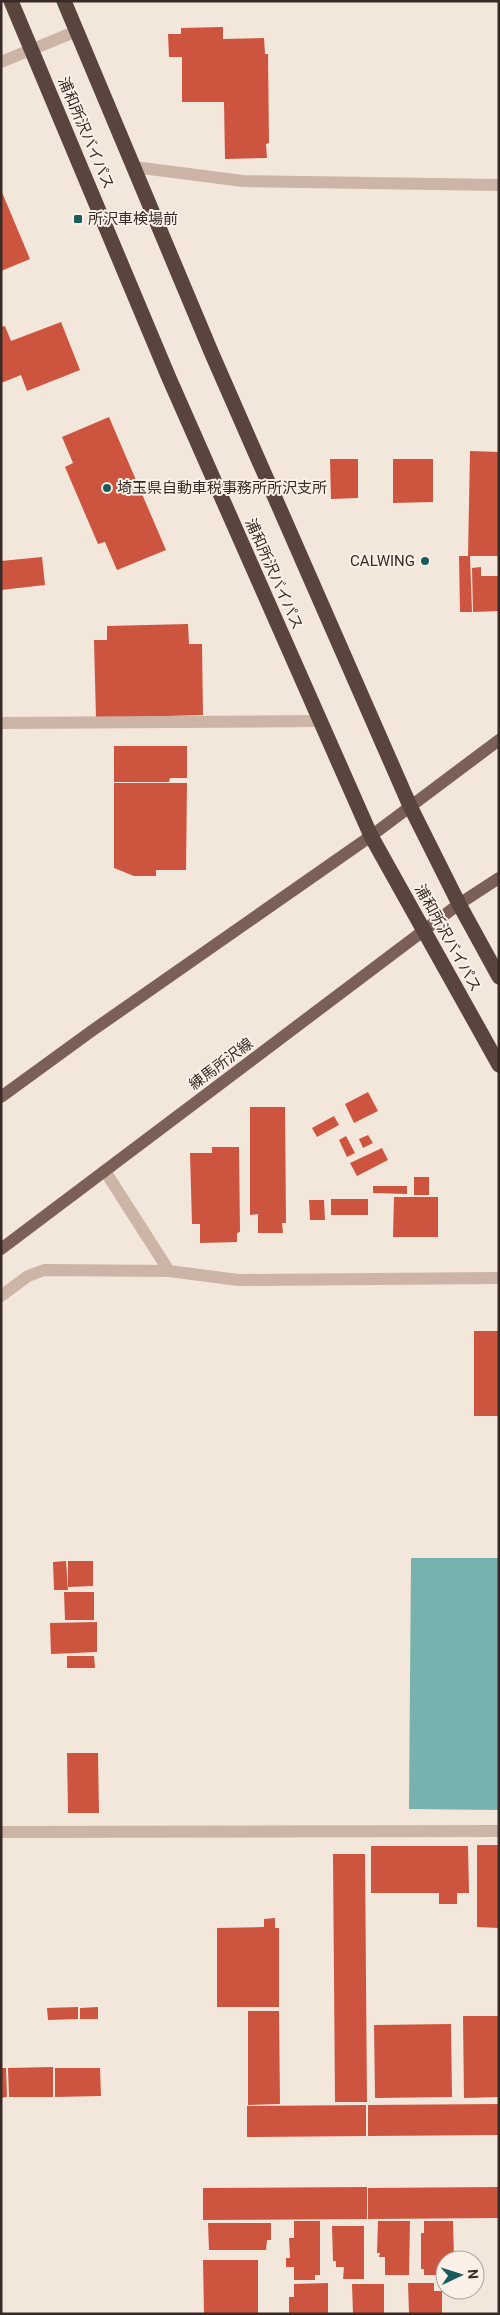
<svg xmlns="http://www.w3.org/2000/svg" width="500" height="2315" viewBox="0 0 500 2315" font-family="Roboto,'Noto Sans JP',sans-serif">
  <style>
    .water { fill: #78b2af }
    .building { fill: #cd553f }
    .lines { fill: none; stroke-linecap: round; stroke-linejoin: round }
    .minor { stroke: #ccb4a6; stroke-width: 12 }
    .major { stroke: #7b6057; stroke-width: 12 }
    .highway { stroke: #59443e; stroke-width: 15 }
    .poi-dot { fill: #1a5c5a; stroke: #fbf0e8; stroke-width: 2 }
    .labels { text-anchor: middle; stroke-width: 4; stroke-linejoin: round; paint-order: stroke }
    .street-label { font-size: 15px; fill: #382b27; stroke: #fbf0e8 }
    .poi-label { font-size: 15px; fill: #382b27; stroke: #fbf0e8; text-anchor: start }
  </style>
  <rect width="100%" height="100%" fill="#f3e6db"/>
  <path class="water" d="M411 1558H499V1810L409 1809Z"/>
  <path class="building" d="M223 27V39L264 38 265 54H268L269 143 266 144 267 158 225 159 224 102H182V57H169L168 34H181V28Z
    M1 190 30 259 1 271Z
    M61 322 80 370 27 391 21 375 1 383V327L5 326 11 341Z
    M109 417 166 550 117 570 105 542 98 544 65 467 73 463 62 437Z
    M470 451 499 452V556H470L472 612H460L459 556H468Z
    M330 459H358V498L331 499Z
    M393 459H433V502L393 503Z
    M42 557 45 585 1 590V561Z
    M481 567V576H499V611L473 612 472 568Z
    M188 624 189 644H202L203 715 96 718 94 640H107V626Z
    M114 746H187V778H170L169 782H114Z
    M114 783H187L186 870H156V876H134L114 868Z
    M368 1092 378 1111 354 1123 345 1104Z
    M250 1107H285L286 1223H282L283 1233H258V1214L250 1215Z
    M334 1116 339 1125 317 1137 312 1128Z
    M368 1135 373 1143 363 1148 359 1139Z
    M346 1136 355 1153 347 1157 339 1140Z
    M212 1147H239L240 1232 237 1233V1242L200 1243V1224H192L190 1153H212Z
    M382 1148 388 1160 357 1176 350 1163Z
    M414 1177H429V1195H414Z
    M373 1186H407V1194L373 1193Z
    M394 1197H438V1237H393Z
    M331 1199H368V1215H331Z
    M309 1200H324L325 1220H310Z
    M474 1331H499V1416H474Z
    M66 1561 68 1590H54L53 1562Z
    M68 1561H93V1586L68 1587Z
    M64 1592H94V1620H65Z
    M97 1622V1652L51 1654 50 1623Z
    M67 1656H94L95 1668H67Z
    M67 1753H98L99 1813H68Z
    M477 1845H499V1928L477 1927Z
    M371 1846H468L469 1893H457V1904H439V1893H371Z
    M333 1854H365L367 2102H335Z
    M275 1918V1928H279V2007H217V1928L264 1927V1919Z
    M78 2007V2019L48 2020 47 2008Z
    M98 2007V2019H80V2008Z
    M248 2011H279L280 2104 248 2105Z
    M463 2016H499V2097L464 2098Z
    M451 2024 452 2097 375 2098 374 2025Z
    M53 2067V2097H9L8 2068Z
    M1 2068H6L7 2097 1 2098Z
    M55 2068H100L101 2096 55 2097Z
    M499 2104V2135L368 2136V2105Z
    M366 2105V2136L247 2137V2106Z
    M367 2187V2219L203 2220V2188Z
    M499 2187V2218L368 2219V2188Z
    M294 2221H320V2275H315V2280H294V2267H286V2258H290L289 2238H294Z
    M378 2221H410L409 2275H385V2257H379L380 2253H377Z
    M424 2221H453L454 2259 445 2260V2275H424V2269H421V2233H424Z
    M208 2223H271V2240H267L266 2250H209Z
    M332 2226H364V2279H343L344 2267H336V2261H333Z
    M203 2260H258V2314H204Z
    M328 2283V2314H289V2297H294V2284Z
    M408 2283H434V2291H442V2314H409Z
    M352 2284H384V2314H353Z"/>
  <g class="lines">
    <path class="minor" d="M1 62 77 31
      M134 167 243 181 499 185
      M1 723 319 721
      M105 1171 169 1271 238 1280 499 1278
      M1 1296 28 1276 44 1270 169 1271
      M1 1832 499 1831"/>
    <path class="major" d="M1 1097 93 1030 371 836 499 740
      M1 1249 459 904 499 878"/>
    <path class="highway" d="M11 1 169 378 371 836 499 1065
      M64 1 212 354 410 806 459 904 499 977"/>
  </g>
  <g class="poi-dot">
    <rect x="73" y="214" width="10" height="10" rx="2.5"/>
    <circle cx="107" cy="488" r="5"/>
    <circle cx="425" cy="561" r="5"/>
  </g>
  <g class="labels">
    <g class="street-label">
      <text transform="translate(86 133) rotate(67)" y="5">浦和所沢バイパス</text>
      <text transform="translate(274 574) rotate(66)" y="5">浦和所沢バイパス</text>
      <text transform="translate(448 938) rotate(61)" y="5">浦和所沢バイパス</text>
      <text transform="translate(221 1064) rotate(-37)" y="5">練馬所沢線</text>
    </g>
    <g class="poi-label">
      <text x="88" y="224">所沢車検場前</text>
      <text x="117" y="493">埼玉県自動車税事務所所沢支所</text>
      <text x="415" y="566" text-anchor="end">CALWING</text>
    </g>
  </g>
  <rect width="500" height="2315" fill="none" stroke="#382b27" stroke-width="5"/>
  <g transform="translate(460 2275) rotate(86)"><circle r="24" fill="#fbf0e8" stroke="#ada19b"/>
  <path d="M0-4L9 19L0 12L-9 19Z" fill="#1a5c5a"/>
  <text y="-8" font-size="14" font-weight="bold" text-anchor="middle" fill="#382b27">N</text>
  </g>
</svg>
